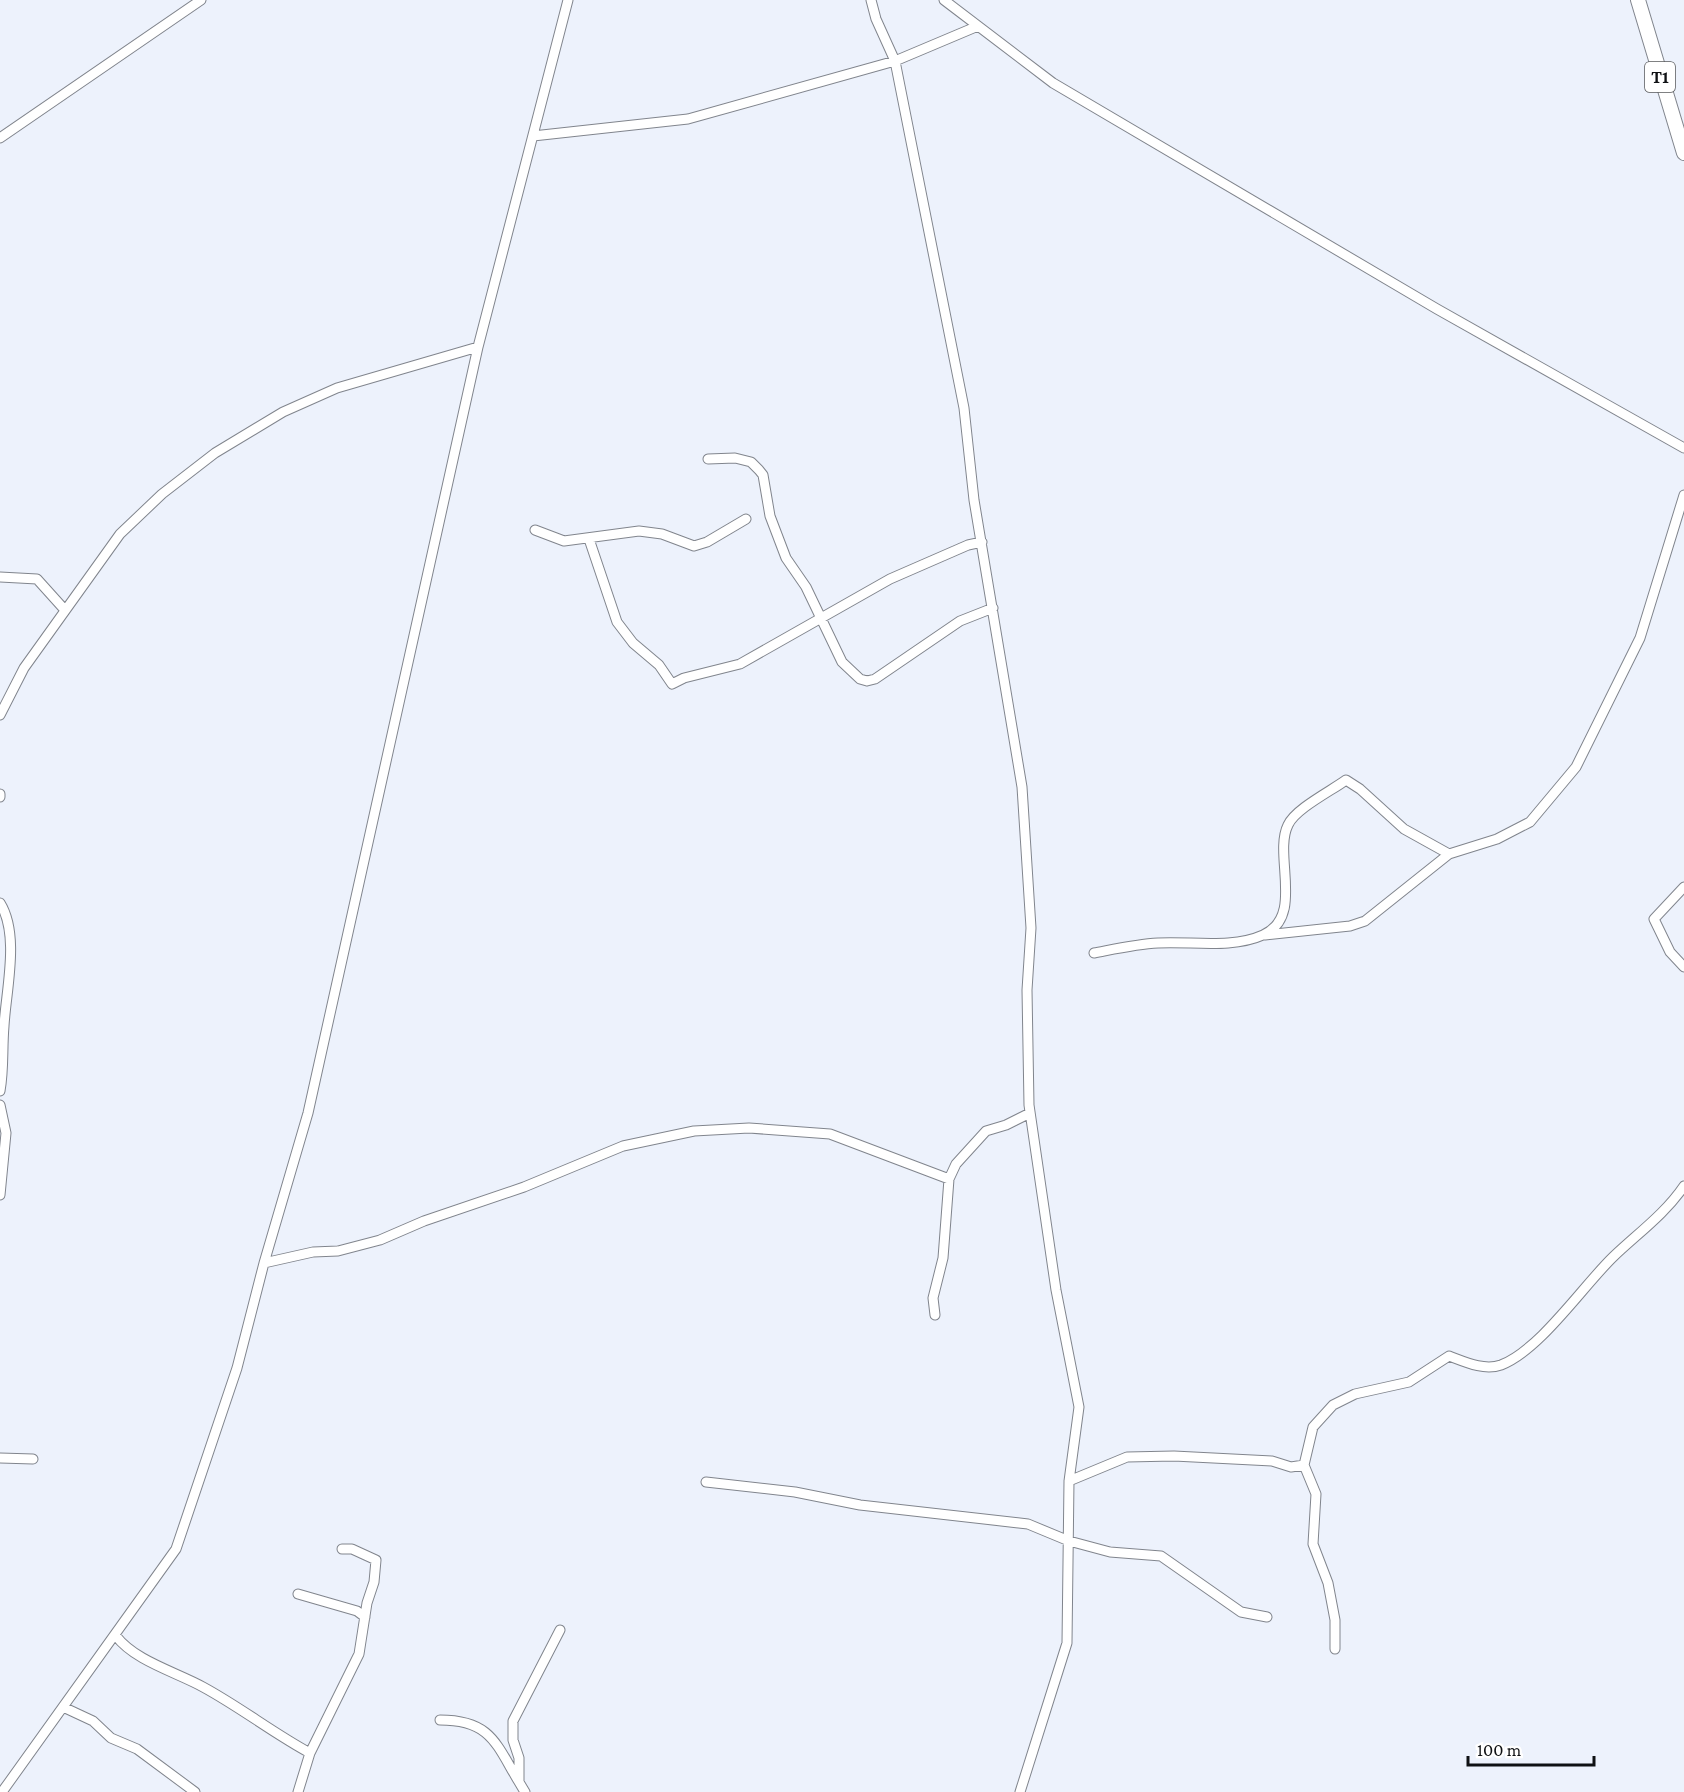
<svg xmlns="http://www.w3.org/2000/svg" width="1684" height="1792" viewBox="0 0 1684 1792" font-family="'Crimson Pro',serif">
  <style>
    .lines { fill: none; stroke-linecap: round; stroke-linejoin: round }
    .minor-casing { stroke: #81858d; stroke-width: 11 }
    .highway-casing { stroke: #81858d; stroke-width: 16 }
    .minor { stroke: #fff; stroke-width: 9 }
    .highway { stroke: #fff; stroke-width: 14 }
    .labels { text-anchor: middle; stroke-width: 4.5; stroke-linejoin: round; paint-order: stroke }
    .shield { fill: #fff; stroke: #57585a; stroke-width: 1.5 }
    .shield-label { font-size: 18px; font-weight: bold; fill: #0f1114 }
  </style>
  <rect width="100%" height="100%" fill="#edf2fc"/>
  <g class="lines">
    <g class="minor-casing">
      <path id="minor" d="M871 0 876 19 895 61 964 408 974 500 1022 787 1031 928 1027 990 1029 1105 1056 1290 1079 1407 1069 1481 1067 1643 1020 1792
        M944 0 1053 83 1437 309 1684 448
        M533 136 688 119 895 61 978 26
        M0 138 201 0
        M708 459 735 458 751 462 759 470 763 475 770 516 786 558 806 587 842 662 860 679 867 681 875 679 960 621 993 608
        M535 530 564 541 639 531 662 534 694 546 707 542 746 519
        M589 539 617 622 633 643 659 665 672 684 684 678 740 664 890 579 968 545 982 542
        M0 577 37 579 64 609
        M0 715 24 668 120 534 162 494 215 453 283 412 337 388 478 347
        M0 794V797
        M1684 887 1654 919 1670 952 1684 967
        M0 903C20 935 6 990 4 1026 2 1049 4 1069 0 1091
        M1265 935 1350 926 1365 921 1449 854
        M1094 953C1115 949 1137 944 1158 943 1191 941 1232 949 1263 935 1305 917 1273 855 1288 825 1295 809 1331 791 1346 780L1360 789 1404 829 1449 854 1497 839 1530 822 1576 767 1640 638 1684 495
        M0 1105 6 1133 0 1195
        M264 1263 313 1252 338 1251 380 1240 424 1221 524 1187 623 1146 694 1131 749 1128 830 1134 949 1179 956 1164 986 1131 1006 1125 1030 1113
        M935 1315 933 1298 943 1258 949 1179
        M0 1458 33 1459
        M1069 1481 1127 1457 1174 1456 1272 1461 1291 1467 1304 1465
        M706 1482 795 1492 860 1505 1028 1524 1069 1541 1110 1552 1161 1556 1241 1612 1267 1617
        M298 1594 357 1611 365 1617
        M116 1636C135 1661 176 1672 203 1687 240 1707 273 1733 310 1753
        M1335 1649V1620L1328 1583 1313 1544 1316 1494 1304 1465 1313 1427 1333 1405 1355 1394 1409 1382 1449 1356C1465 1362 1484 1371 1501 1365 1540 1350 1583 1286 1613 1257 1637 1234 1665 1214 1684 1186
        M63 1707 93 1721 111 1738 137 1749 195 1792
        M440 1720C491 1720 496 1744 519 1782
        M2 1792 176 1549 237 1368 264 1263 308 1113 478 347 568 0
        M298 1792 310 1753 359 1654 367 1603 374 1582 376 1560 352 1549H342
        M525 1792 519 1782V1758L513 1740V1721L560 1630"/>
    </g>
    <g class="highway-casing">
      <path id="highway" d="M1638 0 1684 153"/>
    </g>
    <use href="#minor" class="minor"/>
    <use href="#highway" class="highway"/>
  </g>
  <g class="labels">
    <rect class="shield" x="1645" y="62" width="30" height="30" rx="4.5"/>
    <g class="shield-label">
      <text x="1660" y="83">T1</text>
    </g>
  </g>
  <path d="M1468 1756v9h126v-9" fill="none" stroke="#0f1114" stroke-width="3"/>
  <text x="1477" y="1756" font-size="18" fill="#0f1114" stroke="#ffffff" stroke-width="4.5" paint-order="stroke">100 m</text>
</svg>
